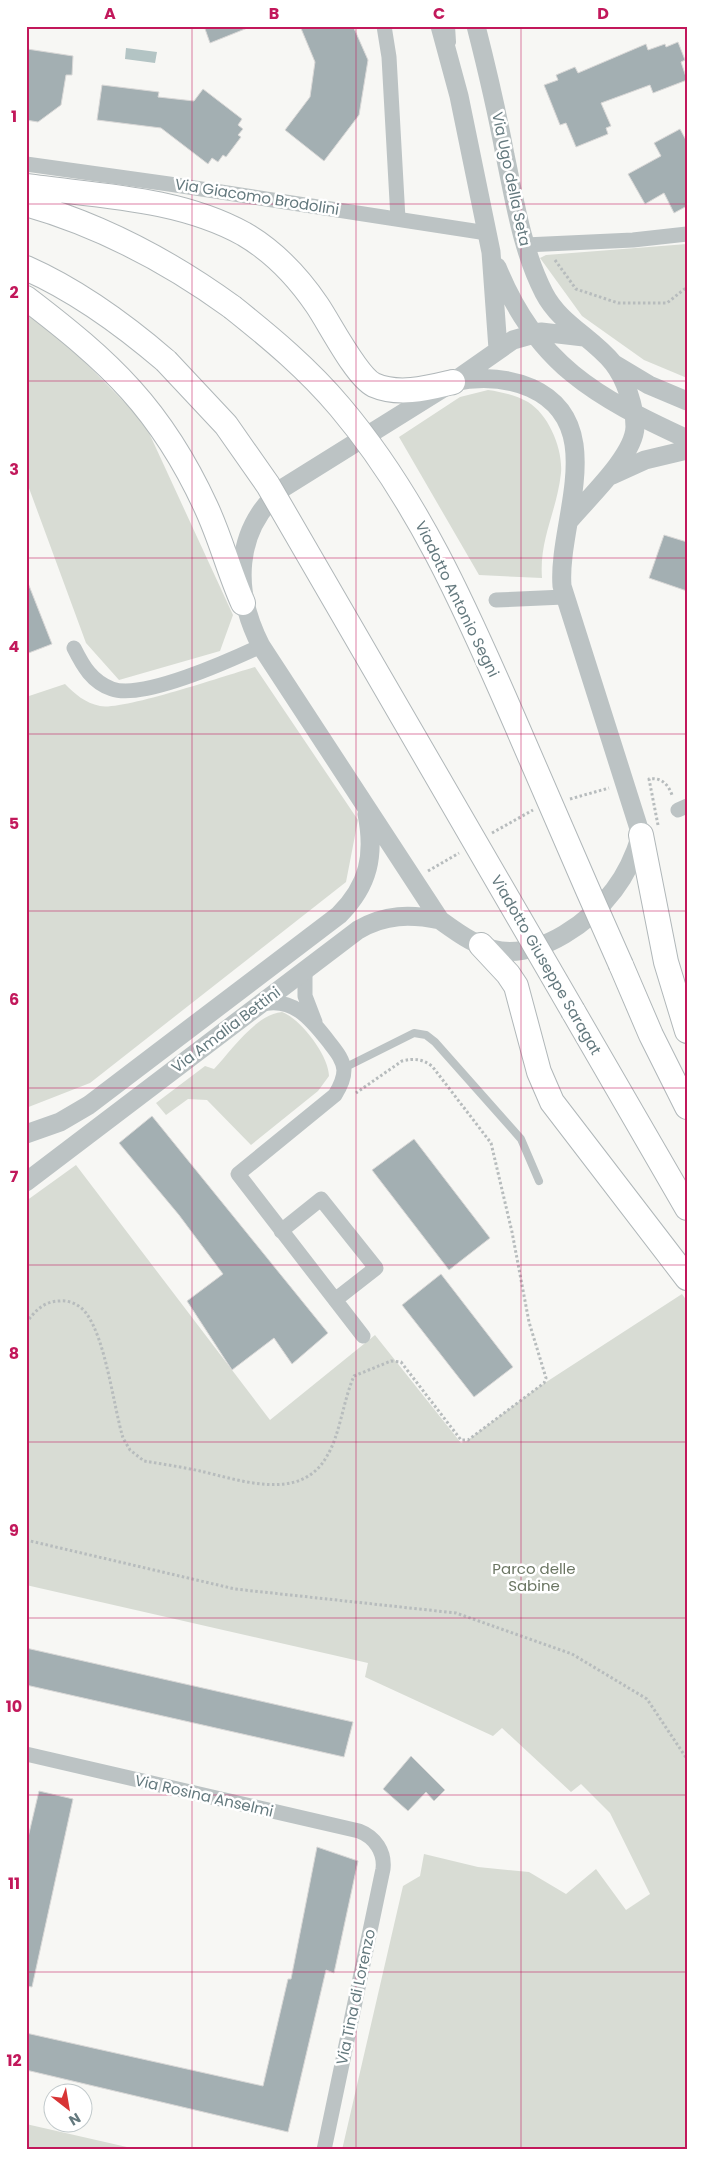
<svg xmlns="http://www.w3.org/2000/svg" width="713" height="2176" viewBox="0 0 713 2176" font-family="Poppins,sans-serif">
  <style>
    .green { fill: #d8dcd4 }
    .water { fill: #b3c4c4 }
    .building { fill: #a3afb2; stroke: #d9d8d7 }
    .lines { fill: none; stroke-linecap: round; stroke-linejoin: round }
    .primary-casing { stroke: #b0b7b9; stroke-width: 26 }
    .path { stroke: #b7bcbd; stroke-width: 3; stroke-dasharray: 2.5 2.5; stroke-linecap: butt }
    .service { stroke: #bcc3c4; stroke-width: 8 }
    .minor { stroke: #bcc3c4; stroke-width: 15 }
    .tertiary { stroke: #bcc3c4; stroke-width: 19 }
    .primary { stroke: #fff; stroke-width: 24 }
    .primary-bridge-casing { stroke: #b0b7b9; stroke-width: 26; stroke-linecap: butt }
    .primary-bridge { stroke: #fff; stroke-width: 24 }
    .grid { fill: none; stroke: #c2185b; stroke-width: 1; stroke-opacity: 0.55 }
    .labels { text-anchor: middle; stroke-width: 5; stroke-linejoin: round; paint-order: stroke }
    .street-label { font-size: 15px; fill: #64797e; stroke: #fff }
    .park-label { font-size: 15px; fill: #6b7663; stroke: #fff }
    .neatline { fill: none; stroke: #c2185b; stroke-width: 2 }
    .grid-label { font-size: 16px; text-anchor: middle; font-weight: bold; fill: #c2185b }
  </style>
  <rect width="100%" height="100%" fill="#f7f7f4"/>
  <path class="green" d="M687 244V378L644 360 582 316 540 258 546 255Z
    M26 314 52 329 144 422 233 615 220 651 119 680 86 643 26 480Z
    M488 390C502 392 515 395 528 402 549 415 563 449 561 473 557 511 539 539 542 578L479 575 399 437 460 397Z
    M255 667 358 820 346 882 90 1083 26 1108V697L65 684C75 694 85 703 100 706 122 711 227 675 255 667Z
    M282 1012C301 1019 329 1056 329 1076L318 1091 251 1145 207 1100 188 1099 166 1115 156 1103 205 1066 214 1069C231 1051 256 1014 282 1012Z
    M76 1165 270 1420 375 1335 461 1443 468 1440 537 1388 682 1294 687 1301V2150H342L403 1886 420 1876 424 1854 478 1867 529 1872 566 1894 596 1869 626 1910 650 1894 610 1813 581 1784 571 1792 502 1728 493 1736 365 1677 368 1663 26 1585V1201Z
    M26 2124 140 2150H26Z"/>
  <path class="water" d="M126 48 157 52 155 63 125 59Z"/>
  <path class="building" d="M204 26H250V27L210 43Z
    M300 26H353L368 60 359 115 324 161 285 130 310 97 315 62Z
    M678 42 685 60 681 62 687 80 653 93 650 85 601 103 611 126 606 128 608 134 576 147 566 123 560 125 544 85 558 80 556 75 575 67 578 73 646 44 648 50 665 44 666 47Z
    M27 49 73 56 72 75H66L61 105 38 122 26 120Z
    M102 85 159 92 158 97 194 101 203 89 242 119 238 125 243 129 238 135 241 137 226 157 223 155 218 162 212 158 208 164 161 128 97 120Z
    M680 129 687 142V206L674 213 664 193 645 204 628 174 661 156 654 143Z
    M664 535 687 542V591L649 578Z
    M26 578 52 644 26 654Z
    M152 1116 328 1333 292 1364 274 1338 232 1370 187 1301 223 1274 179 1215 119 1143Z
    M414 1139 490 1238 449 1270 372 1170Z
    M441 1274 513 1367 474 1397 402 1305Z
    M26 1648 353 1722 344 1757 26 1685Z
    M411 1756 445 1790 434 1801 426 1792 408 1811 383 1789Z
    M39 1791 73 1799 32 1987 26 1986V1846Z
    M317 1847 358 1861 334 1973 326 1970 288 2132 26 2070V2033L263 2086 288 1979H291Z"/>
  <g class="lines">
    <g class="primary-casing">
      <path id="primary" d="M26 186C99 196 179 198 244 234 273 251 298 277 317 305 330 324 356 376 374 385 399 396 428 388 453 382
        M26 204C100 225 170 262 232 307
        M26 268C78 291 123 324 166 361
        M26 298C110 362 161 409 206 507 221 539 229 572 243 603
        M641 835 666 962 687 1031
        M481 945 508 974 516 986 539 1072 552 1102 687 1278
        M621 965 651 1035 687 1107
        M573 1011 687 1208"/>
    </g>
    <path class="path" d="M555 260 576 289 618 303H667L687 287
      M570 799 609 788
      M658 825 649 779C661 777 668 784 672 795
      M492 833 533 810
      M428 871 459 853
      M26 1323C35 1311 44 1301 60 1301 70 1300 80 1305 86 1313 106 1340 113 1404 123 1438L130 1450 144 1461C162 1464 182 1467 200 1471 240 1480 301 1503 327 1456 340 1435 343 1401 354 1376L391 1361 401 1362 461 1440H468L544 1383 546 1378 529 1322 512 1232 491 1143 432 1066C422 1059 414 1058 402 1061L356 1093
      M26 1540 235 1589 456 1613 572 1654 647 1699 687 1759"/>
    <path class="service" d="M451 26 452 42
      M344 1068 414 1033 426 1035 435 1042 521 1139 539 1181"/>
    <path class="minor" d="M384 26 389 57 398 219
      M26 164 169 184 487 233
      M525 245 633 240 687 234
      M496 600 564 597
      M74 648C83 666 92 682 112 689 143 700 231 660 261 646
      M678 810 687 806
      M305 970V996L315 1022
      M259 1005C292 995 311 1019 329 1042 336 1051 343 1059 344 1070 344 1079 340 1087 335 1095L238 1174 363 1336
      M281 1231 321 1199 376 1268 335 1300
      M26 1754 359 1831C375 1837 385 1852 383 1869L324 2150"/>
    <path class="tertiary" d="M440 26 459 96 491 252 498 349
      M476 26C487 69 497 112 505 155 515 202 522 250 544 293 560 324 592 337 613 363 625 378 635 407 635 427 634 456 588 498 569 521
      M497 267C537 365 596 397 687 439
      M614 364 649 385 687 401
      M453 382C480 376 505 377 531 388 611 424 557 523 562 586L641 835C635 855 627 873 614 890 590 922 543 956 501 951 478 948 458 933 440 920L261 646C233 592 233 530 283 488L453 382 513 340 541 332 584 337
      M612 475 645 460 687 450
      M26 1134 60 1122 89 1105 339 915C369 885 375 855 367 814
      M26 1182 358 930C385 914 411 914 440 920"/>
    <use href="#primary" class="primary"/>
    <g class="primary-bridge-casing">
      <path id="primary-bridge" d="M232 307C271 338 308 369 340 407 417 498 465 607 512 715 548 799 584 882 621 965
        M166 361 226 425 268 485 573 1011"/>
    </g>
    <use href="#primary-bridge" class="primary-bridge"/>
  </g>
  <path class="grid" d="M192 26V2150M356 26V2150M521 26V2150M26 204H687M26 381H687M26 558H687M26 734H687M26 911H687M26 1088H687M26 1265H687M26 1442H687M26 1618H687M26 1795H687M26 1972H687"/>
  <g class="labels">
    <g class="street-label">
      <text transform="translate(511 179) rotate(78)" y="5">Via Ugo della Seta</text>
      <text transform="translate(257 197) rotate(9)" y="5">Via Giacomo Brodolini</text>
      <text transform="translate(457 599) rotate(64)" y="5">Viadotto Antonio Segni</text>
      <text transform="translate(546 965) rotate(60)" y="5">Viadotto Giuseppe Saragat</text>
      <text transform="translate(226 1030) rotate(-37)" y="5">Via Amalia Bettini</text>
      <text transform="translate(204 1796) rotate(13)" y="5">Via Rosina Anselmi</text>
      <text transform="translate(356 1997) rotate(-78)" y="5">Via Tina di Lorenzo</text>
    </g>
    <g class="park-label">
      <text x="534" y="1574">Parco delle<tspan x="534" dy="17">Sabine</tspan></text>
    </g>
  </g>
  <rect width="713" height="2176" fill="none" stroke="#ffffff" stroke-width="55"/>
  <g transform="translate(68 2108) rotate(149)"><circle r="24" fill="#ffffff" stroke="#c1c9cb"/>
  <path d="M0-4L9 19L0 12L-9 19Z" fill="#d83435"/>
  <text y="-8" font-size="14" font-weight="bold" text-anchor="middle" fill="#64797e">N</text>
  </g>
  <rect x="28" y="28" width="658" height="2120" class="neatline"/>
  <g class="grid-label">
    <text x="110" y="19">A</text>
    <text x="274" y="19">B</text>
    <text x="439" y="19">C</text>
    <text x="603" y="19">D</text>
    <text x="14" y="122">1</text>
    <text x="14" y="298">2</text>
    <text x="14" y="475">3</text>
    <text x="14" y="652">4</text>
    <text x="14" y="829">5</text>
    <text x="14" y="1005">6</text>
    <text x="14" y="1182">7</text>
    <text x="14" y="1359">8</text>
    <text x="14" y="1536">9</text>
    <text x="14" y="1712">10</text>
    <text x="14" y="1889">11</text>
    <text x="14" y="2066">12</text>
  </g>
</svg>
